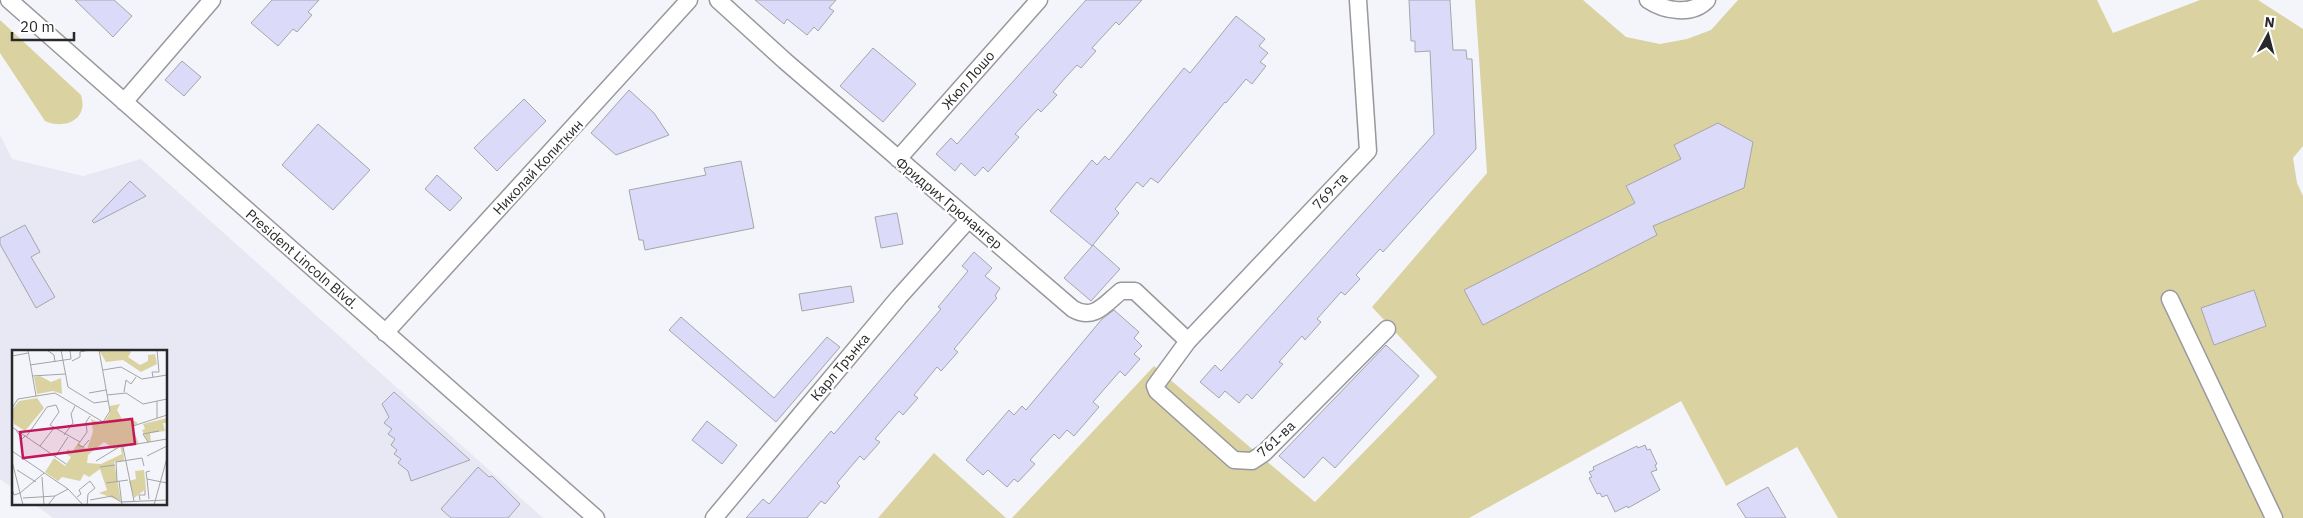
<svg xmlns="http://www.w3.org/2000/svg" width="2303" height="518" viewBox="0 0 2303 518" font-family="'IBM Plex Sans',sans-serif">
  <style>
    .built { fill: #e7e8f4 }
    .green { fill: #dbd2a2 }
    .building { fill: #dbdbf9; stroke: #a5a5aa }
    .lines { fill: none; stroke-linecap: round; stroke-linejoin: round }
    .street-casing { stroke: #98989d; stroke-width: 19 }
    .street { stroke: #fff; stroke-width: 16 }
    .labels { text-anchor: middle; stroke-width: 4.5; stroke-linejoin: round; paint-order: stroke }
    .street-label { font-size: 14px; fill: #29292b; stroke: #fff }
    .inset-road { fill: none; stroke: #a3a3a7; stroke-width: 1 }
    .view { fill: #c2185b; fill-opacity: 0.15; stroke: #c2185b; stroke-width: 2.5 }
    .inset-edge { fill: none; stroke: #29292b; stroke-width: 2.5 }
  </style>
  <rect width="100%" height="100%" fill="#f4f5fa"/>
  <path class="built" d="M0 135 12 159 83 176 141 159 543 518H53L34 504H166V352H14V489L0 479Z"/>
  <path class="green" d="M1475 0H1583L1626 37 1660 44 1687 39 1711 30 1738 0H2097L2113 33 2200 0H2258L2303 29V146L2293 158 2297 183 2303 196V518H1838L1797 447 1726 486 1681 401 1469 518H1012L1154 366 1315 502 1437 377 1372 307 1487 173Z
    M0 20 81 95C89 120 64 130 45 121L0 53Z
    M934 453 1006 518H878Z"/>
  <path class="building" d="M75 0H114L132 16 113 37Z
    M272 0H319L308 12 312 15 297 32 293 29 278 46 251 23Z
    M755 0H836L829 8 834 11 818 31 814 27 807 35 787 19 784 24Z
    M1086 0H1142L1119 25 1116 22 1092 48 1096 51 1081 68 1077 65 1065 78 1053 92 1057 95 1041 112 1038 109 1015 134 1019 137 988 172 983 167 975 176 961 163 955 171 936 154 951 138 957 144Z
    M1409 0H1450L1453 50H1466L1467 59H1472L1476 149 1383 252 1380 249 1356 275 1360 279 1345 295 1341 292 1317 319 1321 322 1305 340 1302 336 1279 362 1283 364 1252 399 1247 394 1239 403 1225 391 1219 398 1200 382 1215 365 1221 371 1434 134 1430 51 1415 52V41H1411Z
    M1236 16 1265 39 1259 46 1268 53 1260 62 1266 66 1252 84 1246 79 1226 103 1225 102 1158 183 1151 178 1143 187 1137 182 1115 209 1119 213 1092 246 1050 211 1092 160 1097 165 1105 156 1109 160 1184 68 1190 73Z
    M873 48 916 84 883 122 840 86Z
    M182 61 201 77 184 96 165 80Z
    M629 90 654 113 669 135 616 155 591 133Z
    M524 99 546 121 497 171 474 148Z
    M1718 123 1753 142 1744 188 1653 226 1657 235 1483 325 1464 290 1635 203 1626 186 1681 159 1674 145Z
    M318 124 370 170 333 210 282 165Z
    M741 161 754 228 645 250 643 240H639L629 190 706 175 704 168Z
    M437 175 462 198 450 211 425 189Z
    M130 181 146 196 94 223 92 221Z
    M897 213 903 244 881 248 875 217Z
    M25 225 40 252 31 257 55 297 36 308 0 244V238Z
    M1093 245 1120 269 1091 301 1064 278Z
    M974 252 992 268 985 276 1000 288 995 296 997 298 954 349 958 352 941 371 937 367 914 395 918 398 903 415 899 411 875 439 880 442 864 460 860 456 837 483 840 486 825 504 821 501 807 518H746L763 499 769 504 831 431 834 434 941 309 938 307 968 271 962 266Z
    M851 286 854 302 802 311 799 294Z
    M2254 290 2266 326 2214 345 2201 308Z
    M1114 310 1139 332 1134 338 1142 346 1134 354 1140 359 1125 376 1120 371 1093 402 1099 407 1074 436 1067 430 1059 439 1054 434 1030 460 1035 464 1018 482 1014 479 1007 487 988 470 983 475 966 460 1009 410 1014 415 1022 406 1026 410 1102 319Z
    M681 317 774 398 827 337 840 347 776 422 669 330Z
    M1386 345 1419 376 1335 468 1323 457 1304 478 1279 456Z
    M394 392 470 460 411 481 408 471 398 463 401 459 394 454 397 450 391 445 395 439 388 434 392 429 384 423 389 417 382 404Z
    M707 421 737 445 722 464 692 440Z
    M1645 445 1647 450 1650 449 1657 464 1655 465 1657 470 1651 472 1660 490 1628 508 1627 506 1615 512 1607 495 1602 497 1600 493 1597 494 1589 478 1592 477 1589 472 1594 470 1593 467 1637 446 1638 448Z
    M478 467 489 477 492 476 520 504 508 518H451L441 509Z
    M1768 487 1786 518H1746L1737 504Z"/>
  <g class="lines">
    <g class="street-casing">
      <path id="street" d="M9 0 596 518
        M718 0 785 61 1073 309C1094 321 1105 304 1121 291H1135L1188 341
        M1358 0 1368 151 1188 341 1155 386 1157 391 1234 460 1252 461 1264 453 1387 329
        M1648 0C1664 11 1692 16 1707 0
        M124 102 212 0
        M898 159 1039 0
        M2170 299 2274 518
        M385 333 689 0
        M714 518 899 297 969 219"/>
    </g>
    <use href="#street" class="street"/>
  </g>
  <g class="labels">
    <g class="street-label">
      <text transform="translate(968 80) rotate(-49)" y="5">Жюл Лошо</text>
      <text transform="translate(538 167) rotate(-47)" y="5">Николай Копиткин</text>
      <text transform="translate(1330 191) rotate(-47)" y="5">769-та</text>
      <text transform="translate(949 203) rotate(40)" y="5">Фридрих Грюнангер</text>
      <text transform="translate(302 259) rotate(41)" y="5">President Lincoln Blvd.</text>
      <text transform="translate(840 367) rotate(-50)" y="5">Карл Трънка</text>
      <text transform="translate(1276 439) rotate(-43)" y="5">761-ва</text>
    </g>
  </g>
  <g transform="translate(12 350)">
    <rect width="155" height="155" fill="#f4f5fa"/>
    <path d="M87 0H116L119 2 116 7 128 15 136 11V5L143 4 145 14 129 22 111 10 94 12ZM28 26 39 32 49 28 50 44 41 41 25 44 22 27ZM25 48 32 58 13 81 2 74 0 60 7 51ZM108 54 105 60 111 71 117 68 126 73 120 77 127 94 111 97 112 111 102 112 109 151 87 143 95 140 88 119 77 127 72 124 68 131 50 127 46 131 33 122 42 108 53 116 59 107 53 103 56 99 60 102 66 93 75 99 81 82 79 69 91 74 98 63V56ZM92 92 102 99 108 96 110 104 89 114 75 113 76 105ZM155 68V73H151L153 81 138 83 139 92H136L130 80 133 79 131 74ZM132 120 134 139 122 148 117 131 124 129 123 121Z" fill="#dbd2a2" fill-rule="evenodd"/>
    <path class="inset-road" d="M16 0 24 46M35 0 42 5 43 12M49 0 56 37 82 53 96 51M0 6 16 3M60 11 68 7V2L77 0M18 15 59 9 58 0M91 20 109 17 130 29 155 25M20 26 53 24M141 27 140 22H147L145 0M112 42 114 30 119 34 124 27M77 43 94 40M95 45 114 43 131 54 155 49M145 51V68M0 58 6 49 43 43 91 72 98 61 87 0M121 76 155 65M0 77 54 114M4 80 10 89 13 86M52 85 61 73 59 64 63 56M14 87 35 57 44 55 47 62 38 75 68 92M68 92 75 82 74 72 78 66M68 92 66 95 71 97 77 90M136 92 131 84 147 81M28 96 42 78M111 97 122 151M0 101 56 139 71 155M135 106 155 96M43 107 56 87M0 111 11 155M84 111 107 97 155 89M88 117 103 115M5 120 24 132M138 121 134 122 135 129 155 133M30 127 32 155M135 129 137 149M105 131 104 112 130 108 132 116M107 131 110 155M94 133 116 130M0 139 2 145 8 143 32 123M65 147 69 144 67 140 78 131 83 138 76 144 75 155M11 148 43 146M78 150 100 146 109 152M128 150 127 145H133V140M109 152 155 150M36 155 43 146 56 139M142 155 155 108"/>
    <path class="view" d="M120 69 123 94 11 108 8 82Z"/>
    <rect width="155" height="155" class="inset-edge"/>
  </g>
  <g transform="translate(2268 35) rotate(7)" stroke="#ffffff" stroke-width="4" paint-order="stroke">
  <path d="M0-4L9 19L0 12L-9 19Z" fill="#29292b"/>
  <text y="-8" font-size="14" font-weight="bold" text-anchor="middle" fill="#29292b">N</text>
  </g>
  <path d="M12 32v8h62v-8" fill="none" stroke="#29292b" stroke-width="2.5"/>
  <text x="20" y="32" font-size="15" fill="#29292b" stroke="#ffffff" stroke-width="4" paint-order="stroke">20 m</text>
</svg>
